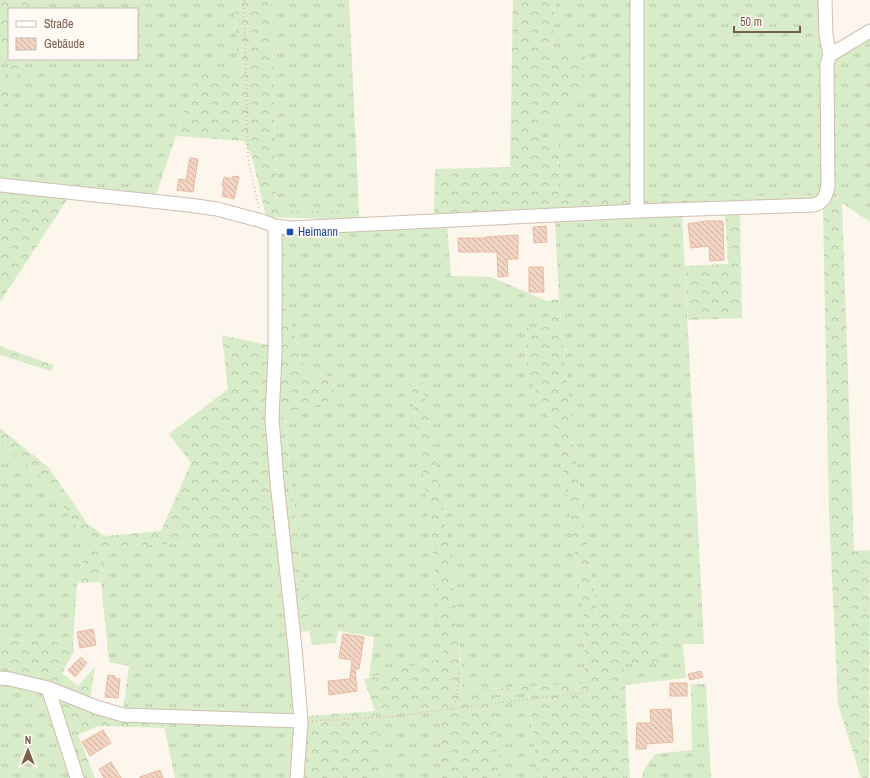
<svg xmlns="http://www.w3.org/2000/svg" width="870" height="778" viewBox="0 0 870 778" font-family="'Archivo Narrow',sans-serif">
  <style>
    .grass { fill: url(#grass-tufts) }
    .forest { fill: url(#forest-crowns) }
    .building { fill: url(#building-back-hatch); stroke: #e6bba3 }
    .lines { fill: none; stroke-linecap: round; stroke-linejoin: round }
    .minor-casing { stroke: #d1beb0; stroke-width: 15 }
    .path { stroke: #d9b8a5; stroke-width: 1.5; stroke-dasharray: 1 3; stroke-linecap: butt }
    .minor { stroke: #fff; stroke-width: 13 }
    .transit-dot { fill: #1a4fb4; stroke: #fffaf3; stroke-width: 1.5 }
    .labels { text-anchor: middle; stroke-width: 3.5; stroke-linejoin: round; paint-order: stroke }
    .transit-label { font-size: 12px; fill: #164399; stroke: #fffaf3; text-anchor: start }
  </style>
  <defs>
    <pattern id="grass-tufts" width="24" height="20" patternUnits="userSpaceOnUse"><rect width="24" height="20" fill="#d8ecc9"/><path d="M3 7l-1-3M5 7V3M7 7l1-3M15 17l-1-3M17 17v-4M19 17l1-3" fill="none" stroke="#b4c2a5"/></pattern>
    <pattern id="forest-crowns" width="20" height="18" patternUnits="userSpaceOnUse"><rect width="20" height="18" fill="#d8ecc9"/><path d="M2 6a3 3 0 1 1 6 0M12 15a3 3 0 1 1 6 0" fill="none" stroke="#b4c2a5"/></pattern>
    <pattern id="building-back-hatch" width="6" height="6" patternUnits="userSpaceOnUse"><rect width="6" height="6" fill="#f3d5c3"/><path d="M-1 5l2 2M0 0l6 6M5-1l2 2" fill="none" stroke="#cab0a1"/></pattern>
  </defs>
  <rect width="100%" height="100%" fill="#fdf6ec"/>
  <path class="grass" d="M44 0H234L238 71 197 73 155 198 0 181V114L24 59H137V9H41Z
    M271 0H349L359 211H277Z
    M555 0H631L636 198 559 200 558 144 536 134 584 93 552 52Z
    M640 0H821L824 185 821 195 642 198Z
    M870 37V222L832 196 831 65 841 54Z
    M0 50 9 52V59H11L0 87Z
    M682 214 704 644H683L686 678 625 685 624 664 657 608 597 615 572 431 559 299 555 219Z
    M447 223 451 276 491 277 547 301 550 327 526 329 527 372 559 440 584 616 585 684 462 690 461 657 453 578 422 380H410L431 533 443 658 369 678 374 637 338 631 336 643 312 645 309 631 283 413 333 401 335 377 306 373 286 309 280 307V238L284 232Z
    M0 443 41 476 78 528 88 544 77 583 73 643 0 639Z
    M276 536 285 634H289L296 717 123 710 129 666 109 662 101 582 105 548Z
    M0 683 44 691 71 778H0Z
    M691 684H706L711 778H642L644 769 655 754 692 750Z
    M528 693 538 778H499L494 695Z
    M375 711 440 713 441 778H382Z
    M163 721 292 725 289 778H175Z"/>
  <path class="forest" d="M0 0H44L41 9H9V52L0 50Z
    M234 0H271L277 211H359V220L266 217 252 157 244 141 176 136 197 72 238 71Z
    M513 0H555L552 52 585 50 584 93 536 134 558 144 559 199 821 195 814 201 434 214 435 169 510 167Z
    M11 59H24L0 114V87Z
    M0 189 69 197 0 302Z
    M832 196 842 203 854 551 870 550 869 778H861L838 704 829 514 823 208Z
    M725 213 740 214 742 318 688 320 685 266 728 264Z
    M559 299 572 431 597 614 657 608 658 662 624 664 630 778H538L528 693 494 695 499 778H441L440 713 375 711 382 778H289L292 725 306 716 375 711 364 679 443 658 431 533 410 380H422C438 483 459 586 462 690L585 684 584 616 559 440 527 372 526 328 549 327 547 301Z
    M269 306 286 309 306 373 335 377 333 401 283 413 309 631 285 634 276 536 105 548 101 582 77 583 88 544 78 528 41 476 0 443V428L49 468 87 523 104 536 161 531 191 463 169 434 228 389 222 335 268 345Z
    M0 346 54 365 51 371 0 355Z
    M0 639 73 643 74 652 62 673 78 686 95 667 90 700 0 673Z
    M55 695 163 721 164 728 98 726 78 735 95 778H81Z"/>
  <path class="building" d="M190 158 198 159 193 192 177 190 179 179 186 180Z
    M233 176 239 177 234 199 222 196 224 186H222L224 177 232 179Z
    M705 221H723L724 260 710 261 709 246 691 248 688 224Z
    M546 226 547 242 534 243 533 227Z
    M518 235V259H507L508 276 498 277 497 252H459L458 238H486V237Z
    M529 267H543L544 292H529Z
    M93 629 96 645 80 648 77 632Z
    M343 634 364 637 359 669H355L357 691 329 695 328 681 350 679 352 660 339 658Z
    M81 657 87 663 75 677 68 670Z
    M701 671 703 677 690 680 688 674Z
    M108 675 115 676 114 678 120 679 118 698 105 697Z
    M670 683H687V696H670Z
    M671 709 673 742 646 744V749H636L637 723H651L650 710Z
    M103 730 111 743 90 756 82 742Z
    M111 762 121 778H104L99 769Z
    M160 770 163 778H140V777Z"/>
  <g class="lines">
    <g class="minor-casing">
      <path id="minor" d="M637 0V211
        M825 0 826 35 830 55
        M0 185 189 205 217 209 262 221 275 226 290 228 637 211 814 205C825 201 825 197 828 187L827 64 830 55 870 31
        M275 226V354L272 418 277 482 295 648 301 721 297 778
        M0 678 10 679 48 688 96 707 123 715 301 721
        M48 688 77 778"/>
    </g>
    <path class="path" d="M244 0 248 158 259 209
      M451 709 456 700 460 673
      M312 721 386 717 587 692"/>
    <use href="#minor" class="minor"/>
  </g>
  <rect class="transit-dot" x="286" y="228" width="8" height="8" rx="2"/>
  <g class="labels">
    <g class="transit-label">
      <text x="298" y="236">Heimann</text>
    </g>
  </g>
  <rect x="8" y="8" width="130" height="52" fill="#fffaf3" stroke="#cabbb1"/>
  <rect x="16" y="21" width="20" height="6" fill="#ffffff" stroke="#cabbb1"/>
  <text x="44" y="28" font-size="12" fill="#7a5c4d">Straße</text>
  <rect x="16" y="38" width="20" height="12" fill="url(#building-back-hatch)" stroke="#cabbb1"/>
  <text x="44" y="48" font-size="12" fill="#7a5c4d">Gebäude</text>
  <g transform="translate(28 750)" stroke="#fffaf3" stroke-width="3" paint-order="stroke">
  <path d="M0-3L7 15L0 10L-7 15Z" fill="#7a5c4d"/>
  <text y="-6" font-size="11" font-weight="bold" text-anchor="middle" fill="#7a5c4d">N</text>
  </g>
  <path d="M734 26v6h66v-6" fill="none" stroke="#7a5c4d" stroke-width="2"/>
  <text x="740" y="26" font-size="12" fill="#7a5c4d" stroke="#fffaf3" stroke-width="3" paint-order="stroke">50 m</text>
</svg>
